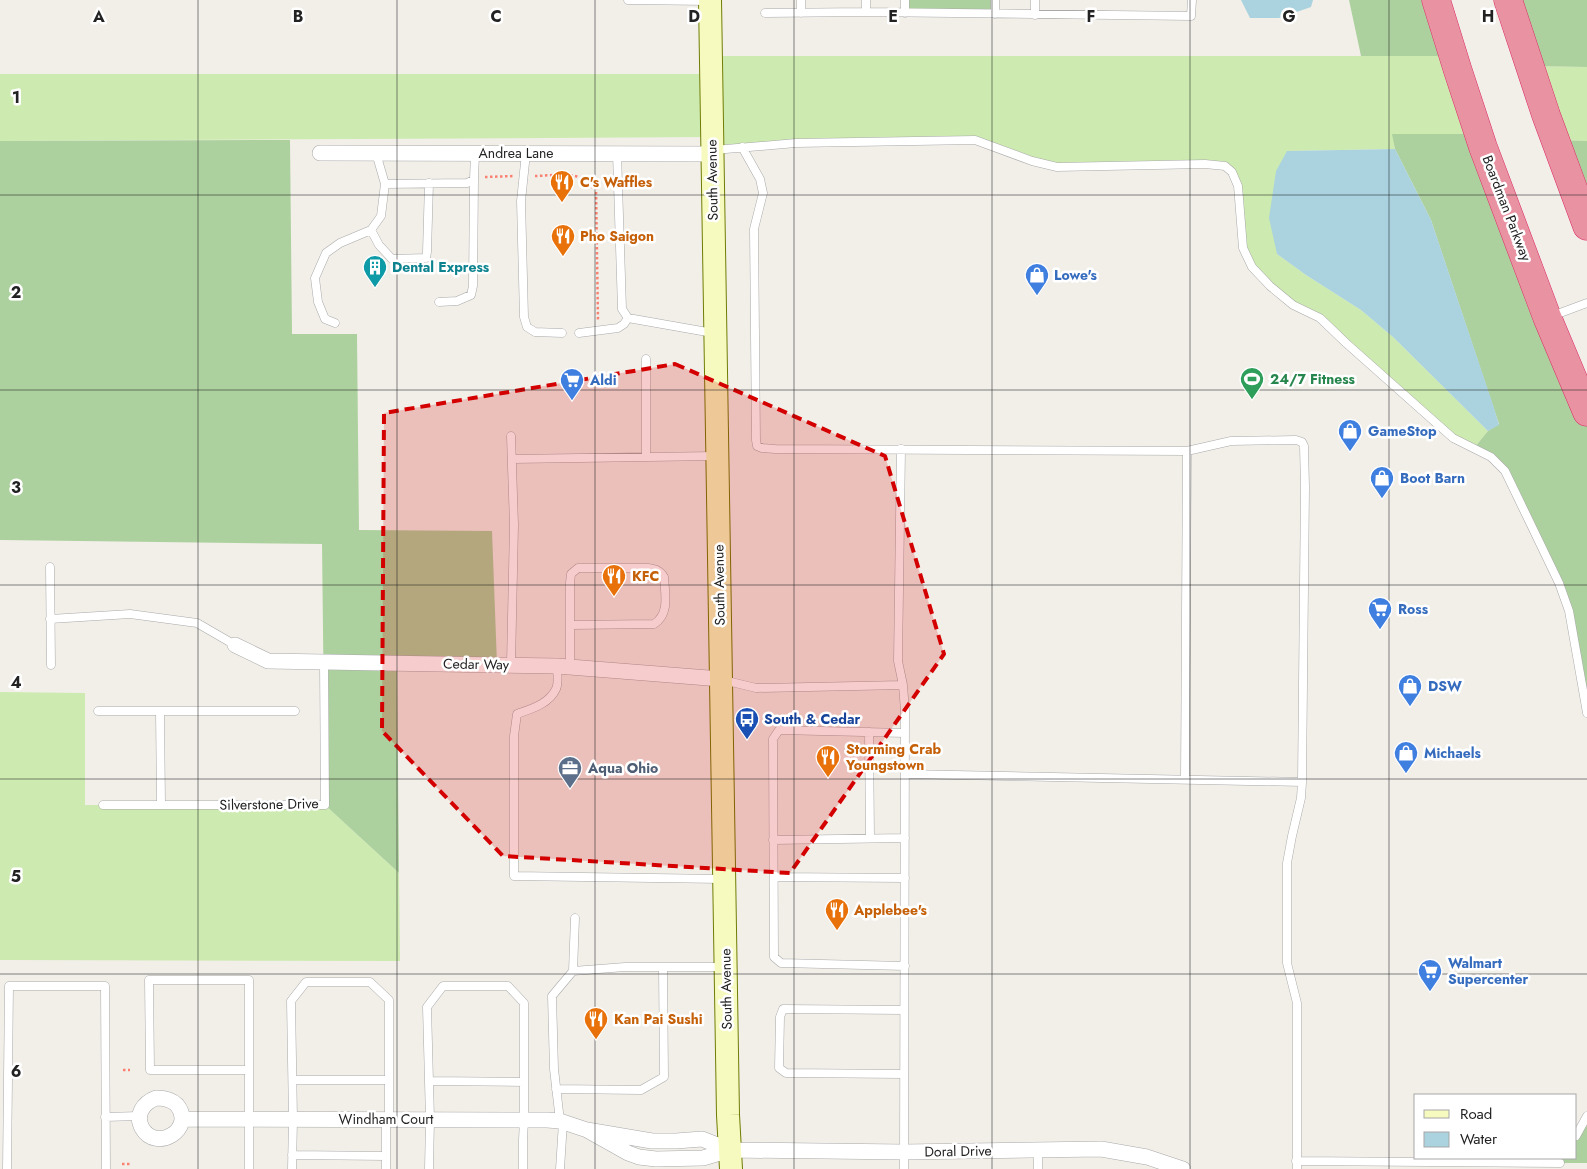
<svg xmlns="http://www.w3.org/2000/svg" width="1587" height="1169" viewBox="0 0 1587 1169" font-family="Jost,sans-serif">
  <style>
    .grass { fill: #cdebb0 }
    .forest { fill: #add19e }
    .water { fill: #aad3df }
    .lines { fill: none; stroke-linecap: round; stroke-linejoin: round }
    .service-casing { stroke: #a9a9a9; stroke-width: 9 }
    .minor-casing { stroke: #a9a9a9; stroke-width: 16 }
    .secondary-casing { stroke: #707d05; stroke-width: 24 }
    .motorway-casing { stroke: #dc2a67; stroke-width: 29 }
    .path { stroke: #fa8072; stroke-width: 2.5; stroke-dasharray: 2.5 2.5; stroke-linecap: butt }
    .service { stroke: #fff; stroke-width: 8 }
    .minor { stroke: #fff; stroke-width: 15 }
    .secondary { stroke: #f7fabf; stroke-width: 22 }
    .motorway { stroke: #e892a2; stroke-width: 28 }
    .marked { fill: #d40000; fill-opacity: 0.2; stroke: #d40000; stroke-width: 4; stroke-dasharray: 10 6; stroke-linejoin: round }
    .grid { fill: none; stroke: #222; stroke-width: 1; stroke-opacity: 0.55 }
    .labels { text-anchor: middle; stroke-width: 5; stroke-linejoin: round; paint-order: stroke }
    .street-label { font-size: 14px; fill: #222; stroke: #fff }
    .food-label { font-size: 14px; font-weight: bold; fill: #c56008; stroke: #fff; text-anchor: start }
    .culture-label { font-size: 14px; font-weight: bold; fill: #0d838f; stroke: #fff; text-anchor: start }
    .shop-label { font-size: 14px; font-weight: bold; fill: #366cbe; stroke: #fff; text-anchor: start }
    .leisure-label { font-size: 14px; font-weight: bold; fill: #27864d; stroke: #fff; text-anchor: start }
    .transit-label { font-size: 14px; font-weight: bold; fill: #164399; stroke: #fff; text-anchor: start }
    .service-label { font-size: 14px; font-weight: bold; fill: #4e5e75; stroke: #fff; text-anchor: start }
    .grid-label { font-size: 16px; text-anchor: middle; font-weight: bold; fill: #222; stroke: #fff; stroke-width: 5; stroke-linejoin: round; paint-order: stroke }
  </style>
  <rect width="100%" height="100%" fill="#f2efe9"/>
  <path class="grass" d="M711 56H1453L1479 134H1393L1395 149 1287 151 1277 254 1306 275 1361 310 1393 337 1488 431 1474 448 1453 438 1320 318 1270 286 1243 248 1238 186 1225 166 1057 167 975 140 796 143 712 154V137L0 141V74H710Z
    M1530 66 1587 67V141L1556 140Z
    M0 692 85 693V805H325L399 873 400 961 0 960Z"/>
  <path class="forest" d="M905 0H995V14L905 13Z
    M1349 0H1436L1453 56H1361Z
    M1508 0H1587V67L1530 66Z
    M1392 134H1479L1587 412V694L1569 611 1505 471 1474 448 1488 431 1499 424 1431 220 1395 149Z
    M290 140 292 334H357L359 530 492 531 497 664 397 663 399 873 325 805 322 544 0 540V141Z
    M1556 140 1587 141V226Z
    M1587 1116V1163H1560L1562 1158H1576V1136Z"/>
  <path class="water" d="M1241 0H1313L1311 7 1279 18H1250Z
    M1395 149 1431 220 1494 408 1499 425 1488 431 1393 337 1361 310 1306 275 1277 254 1269 218 1276 171 1287 151Z"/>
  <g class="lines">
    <g class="service-casing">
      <path id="service" d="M628 0 709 1
        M801 0V13
        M995 0V14
        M866 12V0
        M765 13 866 12 1191 16 1192 0
        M905 13V0
        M1035 15V0
        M742 147 760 179 763 193 754 229 756 440 757 446 762 448 775 449 1187 451 1231 441 1296 440 1302 442 1304 446 1305 487 1302 782 1301 798 1292 836 1287 863V963L1297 1003V1169
        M714 150 796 143 975 140 1032 161 1057 167 1205 164 1225 166 1232 172 1238 186 1243 248 1252 267 1270 286 1293 305 1320 318 1346 343 1453 438 1491 457 1505 471 1559 583 1569 611 1587 713
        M526 153 521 201 524 317 527 327 535 332 562 333
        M617 153 622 309 628 318 713 333
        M385 184 467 183 474 180 475 153
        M371 230 379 245 392 259 426 258 427 252 429 183
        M439 302 457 301 471 295 473 286 474 180
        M1552 316 1587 303
        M335 323 325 319 318 302 315 278 326 253 340 243 371 230 381 216 385 184 376 153
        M579 333 618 328 624 324 628 318
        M646 359V457
        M901 449 898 661 903 685 905 711 904 1169
        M512 459 715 456
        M50 567 51 665
        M50 619 130 614 197 623 235 645
        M511 664 514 525 511 436
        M557 666C557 672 559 683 556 689 549 704 531 709 517 714L514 736V876L722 879
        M570 666V583L571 574 578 568H648C655 569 660 570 664 577 665 594 670 614 654 624L570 625
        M723 680 756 688 903 685
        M98 711H295
        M160 711 161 804
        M869 732 870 838
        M905 774 1302 782
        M1185 779 1187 451
        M103 805H325L324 662
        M773 840 905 838
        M774 877 905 878
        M905 966 781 963 774 957 773 739 779 730 905 733
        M573 971 575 918
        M249 1070H150L149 980H249V1169
        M904 1074 786 1073 779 1068 780 1017 783 1009 904 1010
        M293 1080H389
        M429 1081 524 1082
        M556 1089 641 1090 664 1077 663 967
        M105 1117 139 1116
        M386 1119V1169
        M560 1121 554 1069 552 996 573 971 625 967H724
        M1576 1136 1587 1116
        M1038 1150V1169
        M292 1155 386 1156
        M1296 1161 1560 1163
        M7 1169 9 986H105L106 1169
        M292 1169 293 1119 291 1001 306 982H370L389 1000V1119
        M429 1169 430 1119 427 1007 443 986H508L524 1003V1120L523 1140V1169
        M560 1169 563 1122"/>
    </g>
    <g class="minor-casing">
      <path id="minor" d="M320 153 712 154
        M235 645 268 661 557 666 721 679
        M156 1098C164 1098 171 1099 177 1105 196 1129 156 1153 142 1128 135 1115 143 1103 156 1098Z
        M183 1119 547 1120 560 1121 587 1130 652 1141H676L702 1139 730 1150
        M587 1130 628 1153 639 1157 656 1159 703 1158 730 1150 904 1152 1101 1149 1147 1157 1183 1169"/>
    </g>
    <g class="secondary-casing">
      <path id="secondary" d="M710 0 728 1115 731 1169"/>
    </g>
    <g class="motorway-casing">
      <path id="motorway" d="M1436 0 1458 71 1483 147 1547 317 1587 412
        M1508 0 1546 115 1587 226"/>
    </g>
    <path class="path" d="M535 176C552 176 581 169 591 187H596L598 321
      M485 177 514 176
      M123 1070H130
      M122 1164H131"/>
    <use href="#service" class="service"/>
    <use href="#minor" class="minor"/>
    <use href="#secondary" class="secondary"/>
    <use href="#motorway" class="motorway"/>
  </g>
  <path class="marked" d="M675 364 885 456 944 654 790 873 503 856 382 731 384 413Z"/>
  <path class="grid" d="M198 0V1169M397 0V1169M595 0V1169M794 0V1169M992 0V1169M1190 0V1169M1389 0V1169M0 195H1587M0 390H1587M0 585H1587M0 779H1587M0 974H1587"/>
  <defs>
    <g id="restaurant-pin" transform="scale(1.25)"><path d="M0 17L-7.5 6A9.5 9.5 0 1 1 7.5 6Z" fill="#e8710a" stroke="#fff"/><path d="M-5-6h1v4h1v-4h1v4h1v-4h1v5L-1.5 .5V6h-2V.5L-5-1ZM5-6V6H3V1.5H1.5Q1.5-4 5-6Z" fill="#fff"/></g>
    <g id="building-pin" transform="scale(1.25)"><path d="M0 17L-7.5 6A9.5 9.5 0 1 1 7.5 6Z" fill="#0f9aa8" stroke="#fff"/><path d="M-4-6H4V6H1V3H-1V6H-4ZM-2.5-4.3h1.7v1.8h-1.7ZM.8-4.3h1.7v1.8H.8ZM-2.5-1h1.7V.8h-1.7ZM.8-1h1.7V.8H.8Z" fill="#fff"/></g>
    <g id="shop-pin" transform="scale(1.25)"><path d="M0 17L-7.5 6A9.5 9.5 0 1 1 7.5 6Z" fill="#3f7fe0" stroke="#fff"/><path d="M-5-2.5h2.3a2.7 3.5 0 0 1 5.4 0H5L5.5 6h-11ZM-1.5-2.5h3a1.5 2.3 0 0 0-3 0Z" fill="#fff"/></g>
    <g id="stadium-pin" transform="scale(1.25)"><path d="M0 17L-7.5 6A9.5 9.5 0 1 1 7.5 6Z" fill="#2e9e5b" stroke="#fff"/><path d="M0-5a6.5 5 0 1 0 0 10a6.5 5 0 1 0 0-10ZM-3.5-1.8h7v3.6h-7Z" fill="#fff"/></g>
    <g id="supermarket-pin" transform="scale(1.25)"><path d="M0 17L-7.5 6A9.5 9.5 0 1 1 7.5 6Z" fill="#3f7fe0" stroke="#fff"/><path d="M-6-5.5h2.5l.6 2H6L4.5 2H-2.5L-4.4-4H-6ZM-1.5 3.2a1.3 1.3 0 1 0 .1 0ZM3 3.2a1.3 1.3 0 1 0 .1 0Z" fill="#fff"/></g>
    <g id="bus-pin" transform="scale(1.25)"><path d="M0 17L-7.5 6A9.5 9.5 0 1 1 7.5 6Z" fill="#1a4fb4" stroke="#fff"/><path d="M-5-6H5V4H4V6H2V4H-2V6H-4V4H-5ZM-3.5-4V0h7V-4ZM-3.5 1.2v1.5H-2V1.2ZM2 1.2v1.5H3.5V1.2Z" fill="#fff"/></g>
    <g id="office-pin" transform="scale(1.25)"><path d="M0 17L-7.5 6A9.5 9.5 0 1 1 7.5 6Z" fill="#5c6f8a" stroke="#fff"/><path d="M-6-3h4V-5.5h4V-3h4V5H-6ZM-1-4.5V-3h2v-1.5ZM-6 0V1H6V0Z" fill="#fff"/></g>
  </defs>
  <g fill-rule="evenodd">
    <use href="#restaurant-pin" x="562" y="182"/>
    <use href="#restaurant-pin" x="563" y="236"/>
    <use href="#building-pin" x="375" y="267"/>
    <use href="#shop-pin" x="1037" y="275"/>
    <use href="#stadium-pin" x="1252" y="379"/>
    <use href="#supermarket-pin" x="572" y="380"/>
    <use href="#shop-pin" x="1350" y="431"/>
    <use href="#shop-pin" x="1382" y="478"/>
    <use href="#restaurant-pin" x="614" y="576"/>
    <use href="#supermarket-pin" x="1380" y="609"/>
    <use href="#shop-pin" x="1410" y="686"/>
    <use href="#bus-pin" x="747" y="719"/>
    <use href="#shop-pin" x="1406" y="753"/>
    <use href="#restaurant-pin" x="828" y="757"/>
    <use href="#office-pin" x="570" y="768"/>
    <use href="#restaurant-pin" x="837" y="910"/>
    <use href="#supermarket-pin" x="1430" y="971"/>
    <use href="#restaurant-pin" x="596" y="1019"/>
  </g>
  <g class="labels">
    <g class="street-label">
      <text x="516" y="158">Andrea Lane</text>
      <text transform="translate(712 180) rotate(-91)" y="5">South Avenue</text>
      <text transform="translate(1507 208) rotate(69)" y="5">Boardman Parkway</text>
      <text transform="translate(719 585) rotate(-91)" y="5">South Avenue</text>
      <text transform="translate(476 664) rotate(1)" y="5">Cedar Way</text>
      <text transform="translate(269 804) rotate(-1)" y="5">Silverstone Drive</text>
      <text transform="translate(726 989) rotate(-91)" y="5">South Avenue</text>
      <text x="386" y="1124">Windham Court</text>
      <text transform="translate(958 1151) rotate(-1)" y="5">Doral Drive</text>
    </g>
    <g class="food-label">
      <text x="580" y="187">C's Waffles</text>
      <text x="580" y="241">Pho Saigon</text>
      <text x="632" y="581">KFC</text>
      <text x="846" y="754">Storming Crab<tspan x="846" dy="16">Youngstown</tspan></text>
      <text x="854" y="915">Applebee's</text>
      <text x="614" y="1024">Kan Pai Sushi</text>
    </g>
    <g class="culture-label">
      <text x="392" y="272">Dental Express</text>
    </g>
    <g class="shop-label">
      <text x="1054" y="280">Lowe's</text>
      <text x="590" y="385">Aldi</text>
      <text x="1368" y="436">GameStop</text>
      <text x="1400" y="483">Boot Barn</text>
      <text x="1398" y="614">Ross</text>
      <text x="1428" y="691">DSW</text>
      <text x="1424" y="758">Michaels</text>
      <text x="1448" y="968">Walmart<tspan x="1448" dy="16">Supercenter</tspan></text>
    </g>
    <g class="leisure-label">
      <text x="1270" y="384">24/7 Fitness</text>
    </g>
    <g class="transit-label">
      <text x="764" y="724">South &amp; Cedar</text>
    </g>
    <g class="service-label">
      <text x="588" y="773">Aqua Ohio</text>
    </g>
  </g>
  <g class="grid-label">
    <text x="99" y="22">A</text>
    <text x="298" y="22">B</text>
    <text x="496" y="22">C</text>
    <text x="694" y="22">D</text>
    <text x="893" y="22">E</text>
    <text x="1091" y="22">F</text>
    <text x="1289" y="22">G</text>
    <text x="1488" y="22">H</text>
    <text x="16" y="103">1</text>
    <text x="16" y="298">2</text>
    <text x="16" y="493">3</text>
    <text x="16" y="688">4</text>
    <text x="16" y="882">5</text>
    <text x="16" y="1077">6</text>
  </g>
  <rect x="1414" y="1094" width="162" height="65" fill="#ffffff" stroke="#a7a7a7"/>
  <rect x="1424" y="1110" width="25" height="8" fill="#f7fabf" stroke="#a7a7a7"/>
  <text x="1460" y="1119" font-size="15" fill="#222222">Road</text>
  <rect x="1424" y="1132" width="25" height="15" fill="#aad3df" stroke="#a7a7a7"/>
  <text x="1460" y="1144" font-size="15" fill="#222222">Water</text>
</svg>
